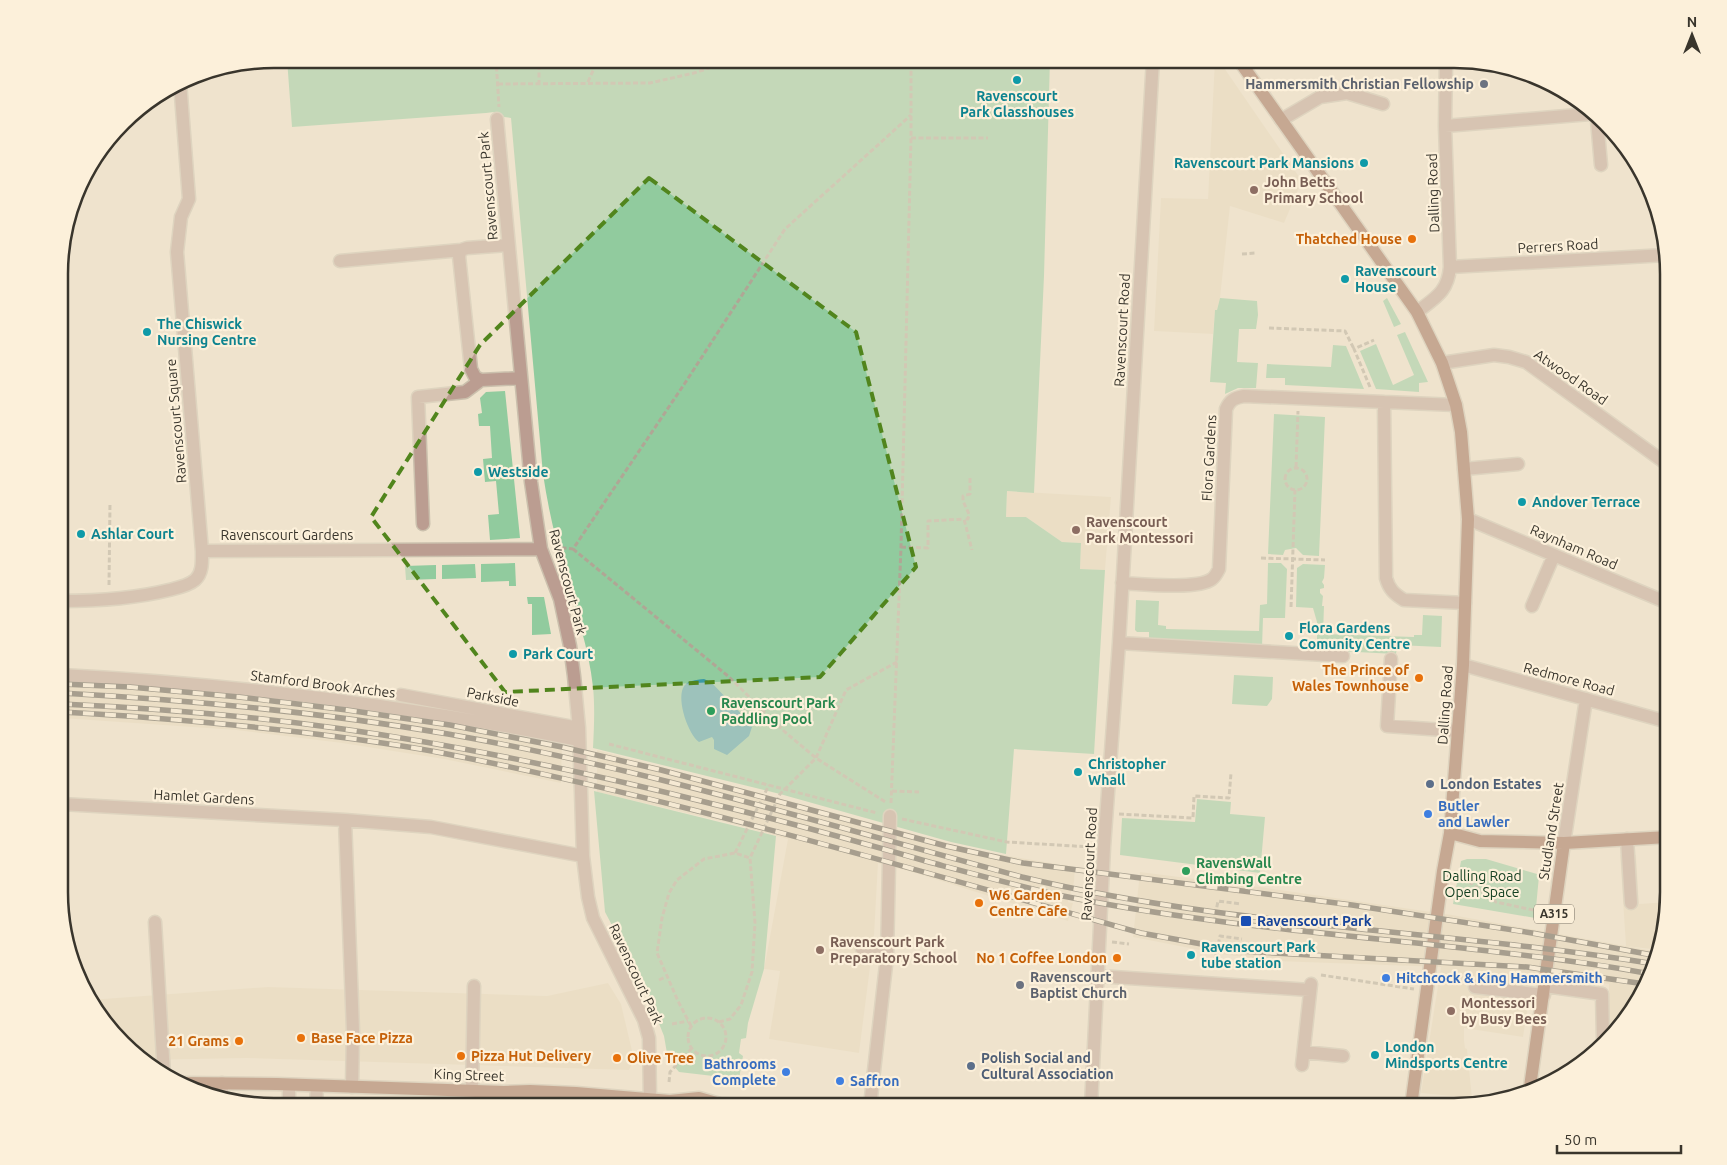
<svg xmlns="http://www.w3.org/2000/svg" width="1727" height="1165" viewBox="0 0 1727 1165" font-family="Ubuntu,sans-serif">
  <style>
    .built { fill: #e7d8bb }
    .green { fill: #91cb9e }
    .water { fill: #3b9aa4 }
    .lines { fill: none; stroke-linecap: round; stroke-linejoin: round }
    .minor-casing { stroke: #cbc0ad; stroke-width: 15 }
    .major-casing { stroke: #cbc0ad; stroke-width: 15 }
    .path { stroke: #b0a695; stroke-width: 3; stroke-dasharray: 5 2.5; stroke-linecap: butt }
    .minor { stroke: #bb9d91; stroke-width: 12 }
    .major { stroke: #94614b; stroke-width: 12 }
    .rail-casing { stroke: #504b41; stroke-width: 5.5 }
    .rail { stroke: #fcf0da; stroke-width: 4; stroke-dasharray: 11; stroke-linecap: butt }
    .marked { fill: none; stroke: #51851d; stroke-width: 4; stroke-dasharray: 10 6; stroke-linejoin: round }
    .culture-dot { fill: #0f9aa8; stroke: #fcf0da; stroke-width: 2 }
    .worship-dot { fill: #6b7280; stroke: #fcf0da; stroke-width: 2 }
    .education-dot { fill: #8d6e63; stroke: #fcf0da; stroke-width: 2 }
    .food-dot { fill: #e8710a; stroke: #fcf0da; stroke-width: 2 }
    .leisure-dot { fill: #2e9e5b; stroke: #fcf0da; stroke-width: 2 }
    .service-dot { fill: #5c6f8a; stroke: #fcf0da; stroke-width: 2 }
    .shop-dot { fill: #3f7fe0; stroke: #fcf0da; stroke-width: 2 }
    .transit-dot { fill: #1a4fb4; stroke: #fcf0da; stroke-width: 2 }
    .labels { text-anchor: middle; stroke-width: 4.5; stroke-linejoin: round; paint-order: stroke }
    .shield { fill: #fcf0da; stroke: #746d60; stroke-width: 1 }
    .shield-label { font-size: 12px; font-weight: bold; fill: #39352c }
    .worship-label { font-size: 14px; font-weight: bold; fill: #5b616d; stroke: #fcf0da; text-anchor: end }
    .culture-label { font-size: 14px; font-weight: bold; fill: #0d838f; stroke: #fcf0da; text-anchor: start }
    .education-label { font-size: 14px; font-weight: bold; fill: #785e54; stroke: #fcf0da; text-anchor: start }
    .street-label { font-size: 14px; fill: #39352c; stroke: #fcf0da }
    .food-label { font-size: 14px; font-weight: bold; fill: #c56008; stroke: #fcf0da; text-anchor: end }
    .leisure-label { font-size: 14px; font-weight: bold; fill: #27864d; stroke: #fcf0da; text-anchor: start }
    .service-label { font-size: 14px; font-weight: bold; fill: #4e5e75; stroke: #fcf0da; text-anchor: start }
    .shop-label { font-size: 14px; font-weight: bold; fill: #366cbe; stroke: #fcf0da; text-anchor: start }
    .park-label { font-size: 14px; fill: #133f21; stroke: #fcf0da }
    .transit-label { font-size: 14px; font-weight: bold; fill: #164399; stroke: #fcf0da; text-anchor: start }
    .rim { fill: none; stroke: #39352c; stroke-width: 2.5 }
  </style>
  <rect width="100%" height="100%" fill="#efe3cd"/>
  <path class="built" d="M1215 59H1218L1302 181 1284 223 1230 206 1220 298 1217 310H1215L1213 334 1154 331 1161 198 1208 199Z
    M1007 491 1111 497 1105 570 1080 569 1081 543 1062 542 1026 517H1006Z
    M61 678 239 691 451 720 562 743 561 783 444 759 342 743 236 730 61 718Z
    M597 750 978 851 1075 867 1074 882 1068 902 1073 903 1068 921 916 873 878 863 874 936 859 1053 769 1039 780 971 764 969 788 839 729 823 597 792Z
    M1620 855H1636L1639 904 1668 902 1659 950 1626 946Z
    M1140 872 1260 887 1452 915 1659 952 1657 960 1632 1011 1609 1032V984L1533 975 1523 1037 1464 1028V1040L1465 1048 1467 1049 1472 1098 1421 1093 1441 967 1275 961 1220 954 1133 937Z
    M608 983 621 1004 634 1059 629 1070 247 1058 145 1060 89 1000 268 987 547 996Z"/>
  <path class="green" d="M287 59H1050L1044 276 1034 493 1007 491 1006 517H1026L1062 542 1081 543 1080 569 1105 570 1094 754 1014 749 1006 854 951 842 780 794 593 748C594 728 595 707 593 687 589 648 575 609 565 571 555 539 548 507 543 474L511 118 497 116 494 112 486 113 292 127Z
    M1220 298 1257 301 1258 315 1256 329H1239L1237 362 1258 363 1256 388H1238L1225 394 1226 383 1210 382 1215 310H1217Z
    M1387 298 1401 324 1394 327 1383 301Z
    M1405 332 1428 382 1419 383V392L1376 389 1360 351 1376 344 1393 385 1414 375 1397 335Z
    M1333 345 1346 346 1364 389 1285 385V378H1266L1267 364 1331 367Z
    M505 391 520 538 490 540 488 515 499 514 496 481 485 482 483 459 492 458 490 426H479L478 414 482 413 480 398 486 392Z
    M1274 414 1325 417 1319 556 1303 555 1296 548 1285 550 1283 555 1268 554Z
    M515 563 516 586H509V581L481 582V564Z
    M1268 563H1281L1287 569 1285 618H1263L1262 647 1204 644V641L1149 638V632H1137L1135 630 1136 600 1159 601 1158 625 1166 626V629L1259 631 1260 605 1267 604Z
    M475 564 476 578 442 579V565Z
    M1303 564 1325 565 1324 578 1322 582 1324 585V588L1320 589V593L1323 596 1322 606H1324L1323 634 1414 637V635H1422L1423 615 1442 616 1441 647 1397 645 1396 654 1317 650V622L1313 608 1296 607 1297 568Z
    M436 565V579L406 580 405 566Z
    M527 597H544L551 634 532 635V604H528Z
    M1234 675 1273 677 1272 699 1267 706 1232 704Z
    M594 791 776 836 764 969 748 1023 746 1038 741 1039 739 1053 743 1056 739 1079 679 1072 668 1059 664 1036 644 986 605 912Z
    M1197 799 1231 802 1230 814 1265 817 1260 873 1120 855 1122 818 1195 822Z
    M1467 859H1486L1537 874 1539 876 1535 918 1453 904 1461 861Z"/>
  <path class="water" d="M704 679 711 682 749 722 752 727 749 736 727 755 714 749V740L712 737 699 742C688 734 677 701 683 688 687 680 696 680 704 679Z"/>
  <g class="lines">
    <g class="minor-casing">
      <path id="minor" d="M180 82 189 199 181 217 177 252 202 551
        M497 119 531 482 541 549 560 599 570 646 574 676 579 728 583 856 588 897 593 918 644 1020 649 1038 650 1099
        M1281 120 1320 97 1347 93 1383 104
        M1597 120 1601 165
        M1445 126 1590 114
        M508 245 467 248 461 250 459 256 471 369 475 377 481 380 521 378
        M340 261 461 250
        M1450 267 1666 255
        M1417 312C1435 298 1448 292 1450 267L1445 126 1446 59
        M1442 363 1494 355 1509 357 1526 362 1668 465
        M1384 402 1456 405
        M1464 469 1518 464
        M1468 519 1668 603
        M423 524 418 397 465 392 481 380
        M1122 583C1141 584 1198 590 1212 579 1215 577 1217 573 1219 569L1226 409C1230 400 1234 398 1244 396L1384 402 1386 578C1389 589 1394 594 1404 600L1465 603
        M61 601C98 601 133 599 169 590 177 588 188 586 195 580 203 573 202 561 202 551L541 549
        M1532 606 1554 555
        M1119 643 1343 656
        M1391 659 1387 726 1458 731
        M1463 665 1668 722
        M61 675C235 684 408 706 579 740
        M401 695 579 728
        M61 804 345 820
        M1627 839 1631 903
        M1564 843 1586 699
        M155 922 164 1075
        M862 949 887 956
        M1098 976 1310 990
        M1545 986 1602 994 1603 1038
        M1475 987 1544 995
        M1304 1052 1343 1056
        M1302 1065 1311 984
        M352 1087 353 1031 345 820 431 827 583 856
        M472 1090 474 986
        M222 1098V1083
        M289 1106V1085
        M316 1106 317 1086
        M870 1106 887 956 890 816
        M1091 1106 1104 847 1119 643 1153 59"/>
    </g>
    <g class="major-casing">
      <path id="major" d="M1238 59 1417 312 1442 363 1456 405 1461 432 1468 519 1463 665 1450 833 1443 871 1411 1106
        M1450 833 1480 841 1564 843 1668 837
        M181 1083 277 1084 504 1092 530 1091 576 1093 670 1101 699 1098 720 1104 756 1106
        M1530 1087 1564 843"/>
    </g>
    <path class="path" d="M496 59 499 107
      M539 65V83
      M588 82 598 59
      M498 84 650 83 694 73 736 59
      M911 138H988
      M1242 254 1256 253
      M1269 328 1345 331 1354 349
      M1370 387 1354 349 1374 340
      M1296 467 1298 411
      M1285 479a11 11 0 1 1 22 0a11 11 0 1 1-22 0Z
      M970 478V494L963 496V501L969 514 968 519H964L972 550
      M554 547 573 549 685 383 785 229 911 115
      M901 547 928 548V521L964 519
      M573 549 728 676 785 732 816 758 887 803
      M1261 558 1325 560
      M109 585 110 503
      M1291 607 1295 490
      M609 744 877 813
      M892 791 919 792
      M891 803 901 547 911 138V59
      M1119 814 1193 818 1194 796 1229 798 1231 773
      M902 819 1007 842 1091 847
      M735 853 769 785
      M1456 874 1460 875 1496 902 1542 912
      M1214 922 1218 901 1241 904
      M1112 942 1129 944
      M1215 959 1220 936 1242 939
      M1321 975 1414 989
      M659 980 668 976
      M688 1037a19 19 0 1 1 38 0a19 19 0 1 1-38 0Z
      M719 1022 730 1019 741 1005 752 972 755 923 750 858 780 794 816 758 846 690 897 662
      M672 1024 688 1021
      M691 1026 678 1001 657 953 662 918 669 893 677 880 704 859 735 853 750 858
      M669 1082 670 1072 691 1049"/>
    <use href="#minor" class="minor"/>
    <use href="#major" class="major"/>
    <g class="rail-casing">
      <path id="rail" d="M61 684 130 687 239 697 347 710 450 725 562 747 661 770 946 846 1023 863 1352 905 1532 933 1658 956
        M61 693C190 700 320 712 448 734 642 768 831 826 1022 877 1229 927 1445 930 1655 964
        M61 704C155 708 250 716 343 729 469 747 594 774 717 805 788 822 859 842 929 862 974 874 1018 886 1063 896 1206 925 1352 935 1497 952 1548 958 1600 964 1650 974
        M61 712C140 716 219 723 299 732 348 738 398 744 447 754 682 800 911 869 1141 933L1240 951 1527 967 1645 984"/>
    </g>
    <use href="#rail" class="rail"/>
  </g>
  <path d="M0 0H1727V1165H0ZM649 178 856 332 916 567 820 677 505 692 371 517 480 345Z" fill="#efe3cd" fill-opacity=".55" fill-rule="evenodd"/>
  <path class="marked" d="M649 178 856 332 916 567 820 677 505 692 371 517 480 345Z"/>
  <g class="culture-dot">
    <circle cx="1017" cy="80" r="5"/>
    <circle cx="1364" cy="163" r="5"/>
    <circle cx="1345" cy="279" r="5"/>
    <circle cx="147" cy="332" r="5"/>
    <circle cx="478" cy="472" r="5"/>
    <circle cx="1522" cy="502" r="5"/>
    <circle cx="81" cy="534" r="5"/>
    <circle cx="1289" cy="636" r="5"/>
    <circle cx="513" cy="654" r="5"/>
    <circle cx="1078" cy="772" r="5"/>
    <circle cx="1191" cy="955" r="5"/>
    <circle cx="1375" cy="1055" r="5"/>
  </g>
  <g class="worship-dot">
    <circle cx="1484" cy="84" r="5"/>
    <circle cx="1020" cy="985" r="5"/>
  </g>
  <g class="education-dot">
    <circle cx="1254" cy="190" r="5"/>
    <circle cx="1076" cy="530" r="5"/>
    <circle cx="820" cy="950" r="5"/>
    <circle cx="1451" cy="1011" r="5"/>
  </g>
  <g class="food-dot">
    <circle cx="1412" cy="239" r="5"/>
    <circle cx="1419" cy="678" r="5"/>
    <circle cx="979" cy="903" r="5"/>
    <circle cx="1117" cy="958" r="5"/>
    <circle cx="301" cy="1038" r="5"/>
    <circle cx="239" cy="1041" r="5"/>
    <circle cx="461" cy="1056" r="5"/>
    <circle cx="617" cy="1058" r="5"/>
  </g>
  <g class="leisure-dot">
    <circle cx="711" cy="711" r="5"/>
    <circle cx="1186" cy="871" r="5"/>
  </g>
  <g class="service-dot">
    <circle cx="1430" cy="784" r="5"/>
    <circle cx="971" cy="1066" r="5"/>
  </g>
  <g class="shop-dot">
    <circle cx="1428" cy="814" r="5"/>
    <circle cx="1386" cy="978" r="5"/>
    <circle cx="786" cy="1072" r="5"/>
    <circle cx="840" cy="1081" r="5"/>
  </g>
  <rect class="transit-dot" x="1240" y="915" width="12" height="12" rx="2.5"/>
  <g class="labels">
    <rect class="shield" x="1534" y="904.5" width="40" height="19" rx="4"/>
    <g class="shield-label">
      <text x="1554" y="918">A315</text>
    </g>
    <g class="worship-label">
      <text x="1474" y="89">Hammersmith Christian Fellowship</text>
      <text x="1030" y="982" text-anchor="start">Ravenscourt<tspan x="1030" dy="16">Baptist Church</tspan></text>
    </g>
    <g class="culture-label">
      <text x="1017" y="101" text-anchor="middle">Ravenscourt<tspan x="1017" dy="16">Park Glasshouses</tspan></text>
      <text x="1354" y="168" text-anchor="end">Ravenscourt Park Mansions</text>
      <text x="1355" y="276">Ravenscourt<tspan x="1355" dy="16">House</tspan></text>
      <text x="157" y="329">The Chiswick<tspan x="157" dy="16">Nursing Centre</tspan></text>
      <text x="488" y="477">Westside</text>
      <text x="1532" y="507">Andover Terrace</text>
      <text x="91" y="539">Ashlar Court</text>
      <text x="1299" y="633">Flora Gardens<tspan x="1299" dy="16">Comunity Centre</tspan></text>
      <text x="523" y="659">Park Court</text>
      <text x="1088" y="769">Christopher<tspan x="1088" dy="16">Whall</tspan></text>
      <text x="1201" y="952">Ravenscourt Park<tspan x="1201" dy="16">tube station</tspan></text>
      <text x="1385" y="1052">London<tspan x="1385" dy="16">Mindsports Centre</tspan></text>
    </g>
    <g class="education-label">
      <text x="1264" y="187">John Betts<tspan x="1264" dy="16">Primary School</tspan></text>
      <text x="1086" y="527">Ravenscourt<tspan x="1086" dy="16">Park Montessori</tspan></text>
      <text x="830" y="947">Ravenscourt Park<tspan x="830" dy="16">Preparatory School</tspan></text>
      <text x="1461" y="1008">Montessori<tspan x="1461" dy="16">by Busy Bees</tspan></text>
    </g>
    <g class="street-label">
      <text transform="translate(488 186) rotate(-95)" y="5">Ravenscourt Park</text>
      <text transform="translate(1433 193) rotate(-92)" y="5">Dalling Road</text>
      <text transform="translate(1558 246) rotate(-3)" y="5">Perrers Road</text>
      <text transform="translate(1122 330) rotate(-87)" y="5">Ravenscourt Road</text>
      <text transform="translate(1571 377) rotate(35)" y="5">Atwood Road</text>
      <text transform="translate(176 421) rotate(-95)" y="5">Ravenscourt Square</text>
      <text transform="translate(1209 458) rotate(-87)" y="5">Flora Gardens</text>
      <text x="287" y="540">Ravenscourt Gardens</text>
      <text transform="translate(1574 547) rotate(23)" y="5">Raynham Road</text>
      <text transform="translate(568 582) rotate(75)" y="5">Ravenscourt Park</text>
      <text transform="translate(1569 679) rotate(15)" y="5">Redmore Road</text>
      <text transform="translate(323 684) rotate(7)" y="5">Stamford Brook Arches</text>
      <text transform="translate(493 697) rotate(11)" y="5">Parkside</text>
      <text transform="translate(1445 705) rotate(-86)" y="5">Dalling Road</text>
      <text transform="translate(204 797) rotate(3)" y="5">Hamlet Gardens</text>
      <text transform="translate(1551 831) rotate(-81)" y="5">Studland Street</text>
      <text transform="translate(1089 864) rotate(-87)" y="5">Ravenscourt Road</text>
      <text transform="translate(636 974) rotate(65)" y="5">Ravenscourt Park</text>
      <text transform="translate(469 1075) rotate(2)" y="5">King Street</text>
    </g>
    <g class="food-label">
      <text x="1402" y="244">Thatched House</text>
      <text x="1409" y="675">The Prince of<tspan x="1409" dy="16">Wales Townhouse</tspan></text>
      <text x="989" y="900" text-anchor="start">W6 Garden<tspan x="989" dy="16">Centre Cafe</tspan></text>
      <text x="1107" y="963">No 1 Coffee London</text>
      <text x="311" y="1043" text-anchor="start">Base Face Pizza</text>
      <text x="229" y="1046">21 Grams</text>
      <text x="471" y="1061" text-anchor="start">Pizza Hut Delivery</text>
      <text x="627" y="1063" text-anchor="start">Olive Tree</text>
    </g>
    <g class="leisure-label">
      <text x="721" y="708">Ravenscourt Park<tspan x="721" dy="16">Paddling Pool</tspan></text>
      <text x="1196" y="868">RavensWall<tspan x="1196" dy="16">Climbing Centre</tspan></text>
    </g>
    <g class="service-label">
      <text x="1440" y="789">London Estates</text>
      <text x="981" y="1063">Polish Social and<tspan x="981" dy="16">Cultural Association</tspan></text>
    </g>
    <g class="shop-label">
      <text x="1438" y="811">Butler<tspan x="1438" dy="16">and Lawler</tspan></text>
      <text x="1396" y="983">Hitchcock &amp; King Hammersmith</text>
      <text x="776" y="1069" text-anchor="end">Bathrooms<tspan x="776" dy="16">Complete</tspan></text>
      <text x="850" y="1086">Saffron</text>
    </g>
    <g class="park-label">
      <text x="1482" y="881">Dalling Road<tspan x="1482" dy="16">Open Space</tspan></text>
    </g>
    <g class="transit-label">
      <text x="1257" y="926">Ravenscourt Park</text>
    </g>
  </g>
  <path d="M0 0H1727V1165H0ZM274 68H1454A206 206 0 0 1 1660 274V892A206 206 0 0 1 1454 1098H274A206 206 0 0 1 68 892V274A206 206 0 0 1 274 68Z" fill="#fcf0da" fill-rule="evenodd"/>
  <path class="rim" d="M274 68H1454A206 206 0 0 1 1660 274V892A206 206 0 0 1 1454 1098H274A206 206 0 0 1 68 892V274A206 206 0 0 1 274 68Z"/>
  <g transform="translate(1692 35)" stroke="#fcf0da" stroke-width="4" paint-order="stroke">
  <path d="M0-4L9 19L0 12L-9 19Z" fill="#39352c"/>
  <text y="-8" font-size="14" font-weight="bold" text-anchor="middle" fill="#39352c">N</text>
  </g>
  <path d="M1557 1145v8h124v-8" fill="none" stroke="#39352c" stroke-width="2.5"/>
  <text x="1564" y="1145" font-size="15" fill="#39352c" stroke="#fcf0da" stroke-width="4" paint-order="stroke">50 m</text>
</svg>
